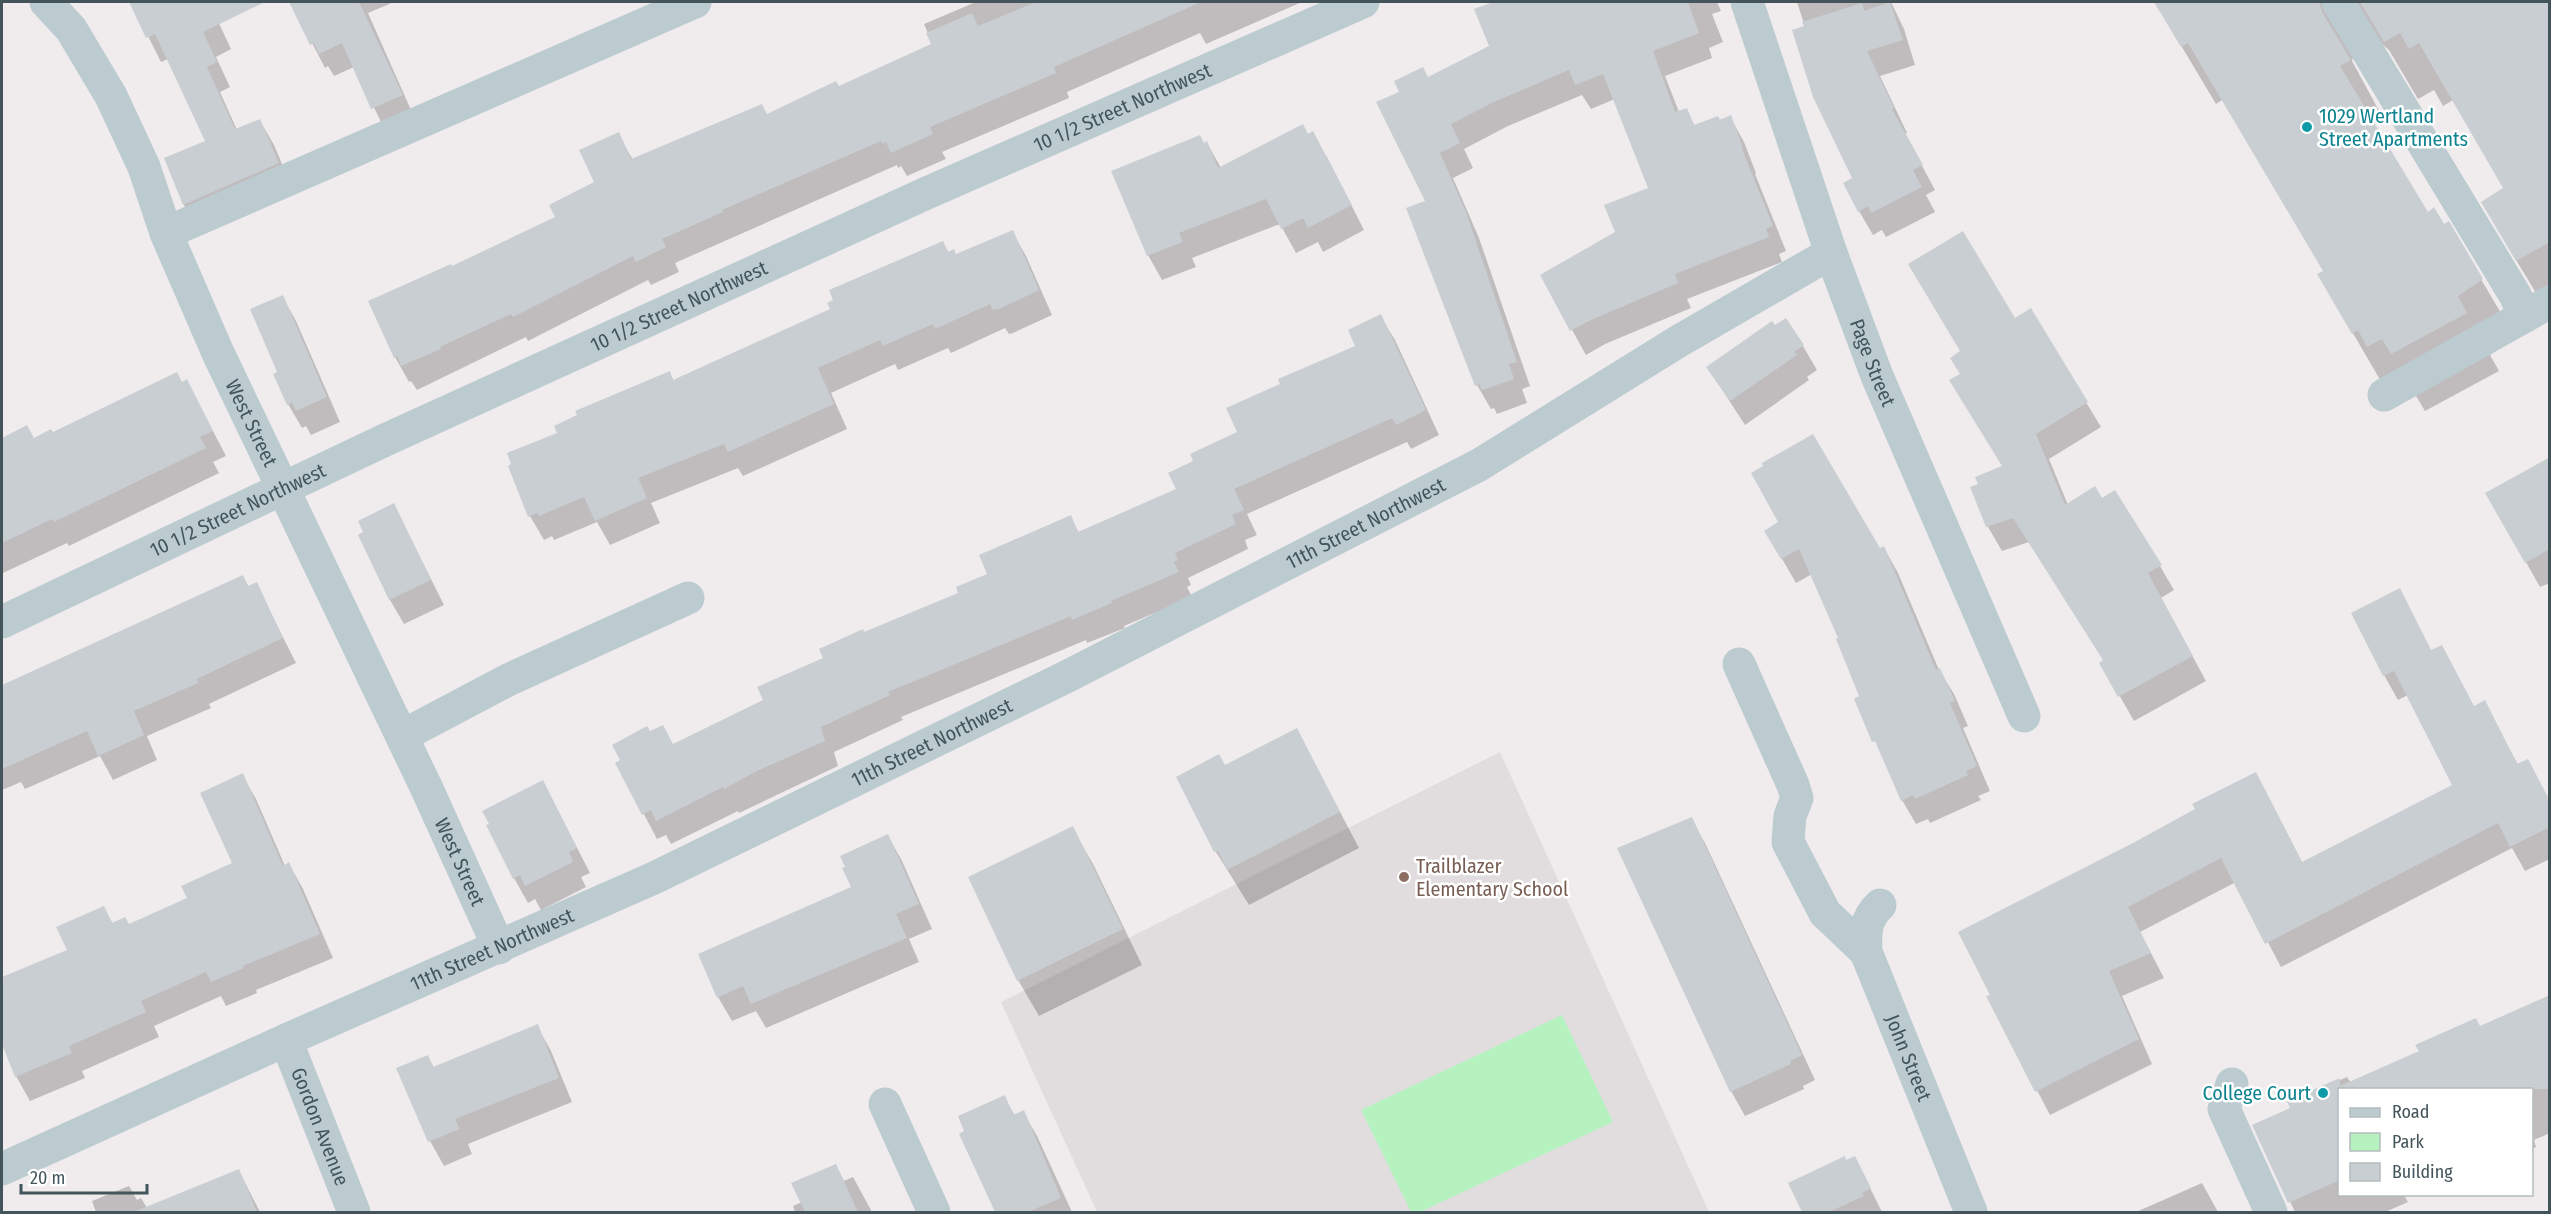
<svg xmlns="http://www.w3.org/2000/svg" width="2551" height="1214" viewBox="0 0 2551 1214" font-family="'Fira Sans Condensed',sans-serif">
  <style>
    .education { fill: #e1dddf }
    .green { fill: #b5f2c0 }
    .shadow { fill: #0003 }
    .building { fill: #c8ced2 }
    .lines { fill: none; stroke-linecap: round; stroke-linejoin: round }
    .minor { stroke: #bbcbd0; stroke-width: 33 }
    .culture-dot { fill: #0f9aa8; stroke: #fff; stroke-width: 2 }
    .education-dot { fill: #8d6e63; stroke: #fff; stroke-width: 2 }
    .labels { text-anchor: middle; stroke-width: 5; stroke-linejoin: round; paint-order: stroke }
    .street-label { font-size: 20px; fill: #43555b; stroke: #fff }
    .culture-label { font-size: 20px; fill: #0d838f; stroke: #fff; text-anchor: start }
    .education-label { font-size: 20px; fill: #785e54; stroke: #fff; text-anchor: start }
  </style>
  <rect width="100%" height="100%" fill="#f0eced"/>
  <path class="education" d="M1500 752 1709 1212H1097L1001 1002Z"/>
  <path class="green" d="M1562 1015 1613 1122 1420 1212H1411L1361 1110Z"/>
  <path class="shadow" d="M143 2H209L231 49 216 57 230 87 220 92 237 130 260 121 274 145 292 188 198 229 184 205 165 159 207 142 168 59 161 62 133 6Z
    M291 2H394L368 13 415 119 386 132 354 67 334 76 328 66 325 68Z
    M976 2H1302L1206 44 1200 33 1067 92 1069 98 942 152 946 159 907 176 901 166 898 168 897 165 675 263 679 272 651 285 648 280 528 341 526 337 417 390 411 381 409 382 395 357 370 302 452 268 557 218 596 183 618 134 633 160 767 115 838 88 933 45 924 24Z
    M1499 2H1717L1721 11 1712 14 1723 42 1709 48 1712 58 1665 76 1679 112 1686 110 1695 126 1730 117 1744 142 1756 173 1755 174 1786 251 1779 254 1782 262 1687 299 1691 308 1605 344 1586 355 1542 276 1616 232 1650 188 1615 99 1591 109 1582 95 1508 126 1464 149 1473 168 1453 178 1479 238 1530 386 1522 389 1527 403 1497 414 1494 408 1491 409 1477 385 1427 201 1428 79 1491 47 1476 11Z
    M1797 2H1891L1904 29 1915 65 1880 76 1907 133 1905 134 1935 190 1926 195 1935 212 1886 237 1882 230 1873 235 1859 211 1854 179Z
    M2155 2H2550V316L2516 260 2505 189 2453 100 2443 106 2434 90 2418 99 2389 50 2382 44 2355 51 2352 61 2383 118 2373 124 2428 214 2444 226 2448 223 2515 337 2490 355 2499 371 2425 411 2416 396 2386 390 2319 275 2325 272 2222 100 2216 104Z
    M1308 135 1327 157 1364 230 1323 252 1318 242 1296 253 1280 224 1192 258 1196 267 1162 280 1148 255 1204 144 1207 143 1221 168Z
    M1012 232 1026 256 1052 315 1013 333 1009 334 1005 328 951 353 948 348 898 370 895 364 831 393 847 429 743 476 738 468 651 503 660 523 610 545 597 522 554 540 552 536 544 540 530 516 559 434 669 373 674 381 832 310 943 243 949 253 956 255Z
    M282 296 296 321 340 422 311 435 306 426 302 428 288 404 279 372Z
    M2030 310 2101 427 2049 459 2068 505 2102 500 2160 566 2174 590 2161 598 2206 681 2134 721 2101 663 2104 661 2029 542 2002 551 1988 527 1972 488 1980 485 2003 467 1961 375 2014 320Z
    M1380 316 1395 340 1439 435 1411 449 1407 442 1247 514 1257 535 1245 540 1248 549 1188 578 1191 585 1187 587 1192 597 1124 626 1125 628 1087 643 1086 640 901 717 903 720 834 752 838 766 739 813 738 811 671 844 666 835 657 839 617 763 650 733 673 746 765 701 864 634 960 594 1070 517 1079 533 1178 490 1195 462 1239 433 1282 385 1357 346Z
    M1803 346 1817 370 1807 377 1809 380 1745 425 1708 368Z
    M200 406 226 456 213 462 219 473 69 546 67 543 3 573 2 569V449L31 435 34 440 52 434Z
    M2550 459V583L2540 587 2487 493Z
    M394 505 444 605 404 624 390 600 360 535 365 533Z
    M1766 531 1879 550 1884 548 1898 573 1939 670 1954 694 1968 726 1963 728 1990 791 1978 796 1981 800 1930 823 1928 819 1916 824 1902 800 1840 639 1812 574 1796 583Z
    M243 577 249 587 256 584 296 663 209 704 211 708 147 736 157 760 113 780 100 756 25 789 21 782 2 790V686Z
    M2399 590 2432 652 2442 647 2474 708 2498 727 2518 765 2550 801V859L2525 871 2512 848 2281 967 2236 882 2140 932 2164 978 2122 996 2152 1064 2050 1115 1988 997 2269 798 2303 864 2454 786 2408 695 2398 700 2384 675Z
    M1297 730 1359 848 1249 905 1216 852 1178 777 1225 767Z
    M242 775 256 799 285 866 289 864 303 889 333 958 256 990 257 993 226 1006 221 996 154 1026 159 1037 82 1071 85 1078 30 1101 16 1076 2 1040V978L69 951 104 908 113 924 129 926 189 899 234 864Z
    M556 807 590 873 581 877 586 887 541 910 535 899 528 903 514 878Z
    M1691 819 1705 843 1815 1080 1803 1086 1804 1089 1745 1116 1731 1091 1619 849Z
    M1072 828 1093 864 1142 965 1039 1016 1018 980 970 878Z
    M888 836 902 861 932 929 909 939 919 962 766 1028 756 1011 732 1021 718 997 853 887 847 867Z
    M2550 997V1133L2534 1140 2536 1147 2532 1149V1090H2340V1194H2411L2405 1197 2408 1202 2385 1212H2295L2254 1126 2292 1109 2289 1102 2347 1077 2351 1083Z
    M537 1026 551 1051 572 1102 468 1144 472 1154 444 1166 430 1141 398 1069 428 1057 434 1068Z
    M1004 1097 1015 1116 1023 1112 1037 1136 1072 1212H996L961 1135Z
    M1855 1158 1882 1212H1803L1790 1184Z
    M836 1166 844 1181 853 1177 872 1212H795L793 1206 802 1202Z
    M239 1171 260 1212H96L92 1201 129 1186 137 1200 141 1198 147 1208Z
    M2202 1183 2218 1212H2136Z"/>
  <path class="building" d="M129 2H265L203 32 217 62 207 67 235 129 260 119 279 163 183 205 164 158 205 141 155 34 146 38Z
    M289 2H359L403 95 371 109 342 43 319 54 314 43 310 45Z
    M1036 2H1201L1054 67 1056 73 930 127 933 134 891 153 886 142 883 144 881 141 722 210 723 212 662 239 666 247 636 262 633 256 513 317 511 314 440 347 441 349 401 366 397 356 394 358 368 301 451 264 452 266 555 217 549 205 594 182 579 150 619 132 631 159 762 104 767 114 836 81 839 86 931 44 926 33 972 13 978 26Z
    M1493 2H1688L1699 33 1653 51 1675 112 1687 108 1694 125 1718 116 1720 120 1731 115 1743 148 1742 149 1773 226 1766 229 1769 237 1675 274 1678 283 1591 320 1570 331 1540 275 1615 232 1604 205 1648 188 1603 74 1575 85 1569 70 1494 102 1451 124 1460 143 1440 153 1466 212 1517 362 1509 364 1514 379 1482 390 1479 384 1475 386 1406 208 1425 201 1376 102 1399 92 1394 81 1423 67 1428 77 1489 46 1474 9Z
    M1890 2 1903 40 1867 51 1894 108 1892 109 1923 165 1913 170 1922 187 1871 213 1868 206 1858 212 1843 183 1852 178 1813 97 1792 30 1804 26 1802 22 1862 3 1864 11Z
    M2154 2H2319L2322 12 2351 60 2340 66 2428 212 2434 207 2444 224 2449 221 2483 279 2458 296 2467 313 2391 354 2382 339 2367 347 2358 330 2352 334 2317 274 2323 271 2188 43 2181 47Z
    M2360 2H2550V242L2516 261 2481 202 2503 188 2419 43 2409 49 2400 33 2384 42Z
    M1303 124 1308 134 1313 131 1352 205 1308 228 1303 218 1281 229 1266 199 1179 233 1183 242 1147 256 1111 171 1200 135 1204 143 1207 141 1218 168Z
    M1013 230 1039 290 999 309 993 310 990 304 935 329 933 324 883 346 880 340 818 368 834 404 728 452 724 444 638 478 647 498 595 521 584 497 539 516 537 513 528 517 508 466 511 464 507 453 557 433 554 426 577 415 575 411 670 371 673 380 830 309 827 303 833 300 829 290 943 241 948 252 954 249 956 254Z
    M1963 231 2015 318 2031 308 2088 402 2036 434 2065 505 2095 486 2102 498 2115 490 2162 565 2148 573 2193 656 2118 697 2099 663 2103 660 2013 518 1986 527 1970 487 1978 484 1975 477 2002 466 1949 380 1960 374 1950 358 1960 351 1908 264Z
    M283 295 327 397 296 411 292 402 287 405 273 374 277 372 250 309Z
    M1381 314 1426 410 1396 425 1392 418 1234 489 1244 510 1232 515 1236 524 1175 553 1178 560 1174 562 1179 572 1111 601 1112 603 1072 620 1071 616 888 692 890 695 821 727 825 741 757 771 724 789 723 787 656 821 651 810 642 815 615 763 620 760 612 745 647 726 650 731 663 725 673 744 763 700 757 687 823 658 819 649 863 629 864 632 958 593 956 587 987 574 979 555 1071 515 1078 532 1176 489 1168 473 1193 461 1190 454 1237 432 1226 408 1280 384 1278 379 1355 346 1348 330Z
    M1786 318 1804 345 1794 352 1797 355 1730 401 1706 367 1772 321 1775 325Z
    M177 372 182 382 187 379 213 431 200 437 206 448 54 522 52 519 2 543V438L27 425 34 438 51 429 53 432Z
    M1813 434 1880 548 1884 546 1936 670 1940 668 1955 701 1950 703 1977 766 1966 771 1968 775 1915 799 1913 795 1901 801 1875 741 1872 742 1854 699 1859 696 1836 639 1838 638 1799 549 1781 559 1764 531 1778 522 1751 473 1763 466 1762 463Z
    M2550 457V549L2525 563 2485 493Z
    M394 503 431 580 389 600 358 535 363 532 358 521Z
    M243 575 248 586 257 582 283 638 197 679 198 683 134 711 144 735 98 756 87 731 2 769V685Z
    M2400 588 2431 650 2442 645 2474 706 2485 700 2517 764 2528 759 2550 801V827L2510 847 2498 823 2265 944 2221 858 2128 907 2151 953 2109 971 2139 1039 2035 1092 1986 996 1990 995 1958 932 2133 843 2195 809 2192 804 2256 772 2302 862 2452 785 2394 671 2383 676 2351 613Z
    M1297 728 1340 812 1227 870 1218 851 1214 852 1176 777 1219 754 1225 765Z
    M243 773 283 866 289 862 320 934 243 966 244 968 211 982 206 972 141 1001 146 1012 69 1046 72 1053 15 1077 2 1044V977L67 950 56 927 104 906 112 923 125 917 129 924 187 898 181 886 232 863 200 793Z
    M543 780 577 848 569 852 573 862 525 886 520 875 513 879 486 825 489 824 482 811Z
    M1692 817 1802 1055 1790 1061 1791 1064 1730 1092 1617 848Z
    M1073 826 1123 929 1017 981 968 877Z
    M888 834 919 904 896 914 907 938 751 1004 743 986 717 998 698 954 851 887 842 868 845 867 840 856Z
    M2550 995V1089H2340V1180L2288 1203 2252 1125 2290 1108 2287 1101 2340 1078V1086L2419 1051 2415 1045 2476 1018 2480 1026Z
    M538 1024 559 1078 455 1119 460 1129 428 1142 396 1068 428 1055 433 1067Z
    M1005 1095 1013 1115 1024 1110 1061 1198 1028 1212H995L959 1134 964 1131 958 1116Z
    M1845 1156 1846 1160 1855 1156 1871 1188 1862 1193 1864 1196 1829 1212H1802L1788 1183Z
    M836 1164 858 1212H805L791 1183Z
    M239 1169 257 1212H136V1211Z"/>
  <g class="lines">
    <g class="minor">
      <path id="s1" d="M46 2 71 29 111 96 144 167 166 233 218 353 427 789 499 948"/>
      <path id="s2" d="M1747 2 1831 253 1877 376 2024 716"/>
      <path d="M2338 2 2515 295 2525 316 2384 395"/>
      <path d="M166 233 695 2"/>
      <path d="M2525 316 2550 302"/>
      <path id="s3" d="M2 622 383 441 929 192 1363 2"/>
      <path d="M1739 664 1793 785 1797 798 1790 816 1788 842 1825 913 1866 952"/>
      <path d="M402 736 508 680 688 598"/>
      <path id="s4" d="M1880 905C1865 919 1865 933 1866 952L1971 1212"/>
      <path id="s5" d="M286 1040 354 1212"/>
      <path d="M2232 1084 2224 1109 2271 1212"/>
      <path d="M885 1104 934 1212"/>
      <path id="s6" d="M2 1169 286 1040 654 878 1066 677 1479 465 1679 341 1831 253"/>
    </g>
  </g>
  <g class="culture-dot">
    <circle cx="2307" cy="127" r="6"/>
    <circle cx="2323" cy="1093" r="6"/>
  </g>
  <circle class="education-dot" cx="1404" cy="877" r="6"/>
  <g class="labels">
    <g class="street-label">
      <text dy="7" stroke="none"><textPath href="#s3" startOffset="1233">10 1/2 Street Northwest</textPath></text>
      <text dy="7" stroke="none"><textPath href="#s3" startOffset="747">10 1/2 Street Northwest</textPath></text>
      <text dy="7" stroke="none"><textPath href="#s2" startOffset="382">Page Street</textPath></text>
      <text dy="7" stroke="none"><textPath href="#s1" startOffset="471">West Street</textPath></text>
      <text dy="7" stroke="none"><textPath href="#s3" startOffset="261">10 1/2 Street Northwest</textPath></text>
      <text dy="7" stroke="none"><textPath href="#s6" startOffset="1509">11th Street Northwest</textPath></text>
      <text dy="7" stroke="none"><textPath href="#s6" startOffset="1023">11th Street Northwest</textPath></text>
      <text dy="7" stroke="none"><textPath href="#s1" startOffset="957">West Street</textPath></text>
      <text dy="7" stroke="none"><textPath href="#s6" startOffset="537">11th Street Northwest</textPath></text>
      <text dy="7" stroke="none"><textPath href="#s4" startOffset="165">John Street</textPath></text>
      <text dy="7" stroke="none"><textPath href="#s5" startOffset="93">Gordon Avenue</textPath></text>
    </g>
    <g class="culture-label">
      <text x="2319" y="123">1029 Wertland<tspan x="2319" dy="23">Street Apartments</tspan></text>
      <text x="2311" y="1100" text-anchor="end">College Court</text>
    </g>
    <g class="education-label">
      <text x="1416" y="873">Trailblazer<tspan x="1416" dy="23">Elementary School</tspan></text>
    </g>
  </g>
  <rect width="2551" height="1214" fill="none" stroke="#43555b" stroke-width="6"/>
  <rect x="2338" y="1088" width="195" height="108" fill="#ffffff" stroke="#b4bbbd" stroke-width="1.5"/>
  <rect x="2350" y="1108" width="30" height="9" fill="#bbcbd0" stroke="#b4bbbd" stroke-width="1.5"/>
  <text x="2392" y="1118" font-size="18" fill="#43555b">Road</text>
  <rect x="2350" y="1133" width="30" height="18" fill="#b5f2c0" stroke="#b4bbbd" stroke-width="1.5"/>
  <text x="2392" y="1148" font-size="18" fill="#43555b">Park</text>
  <rect x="2350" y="1163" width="30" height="18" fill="#c8ced2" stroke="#b4bbbd" stroke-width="1.5"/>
  <text x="2392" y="1178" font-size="18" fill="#43555b">Building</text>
  <path d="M21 1184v9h126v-9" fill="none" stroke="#43555b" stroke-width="3"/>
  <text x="30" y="1184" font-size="18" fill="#43555b" stroke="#ffffff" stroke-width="4.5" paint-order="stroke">20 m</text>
</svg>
